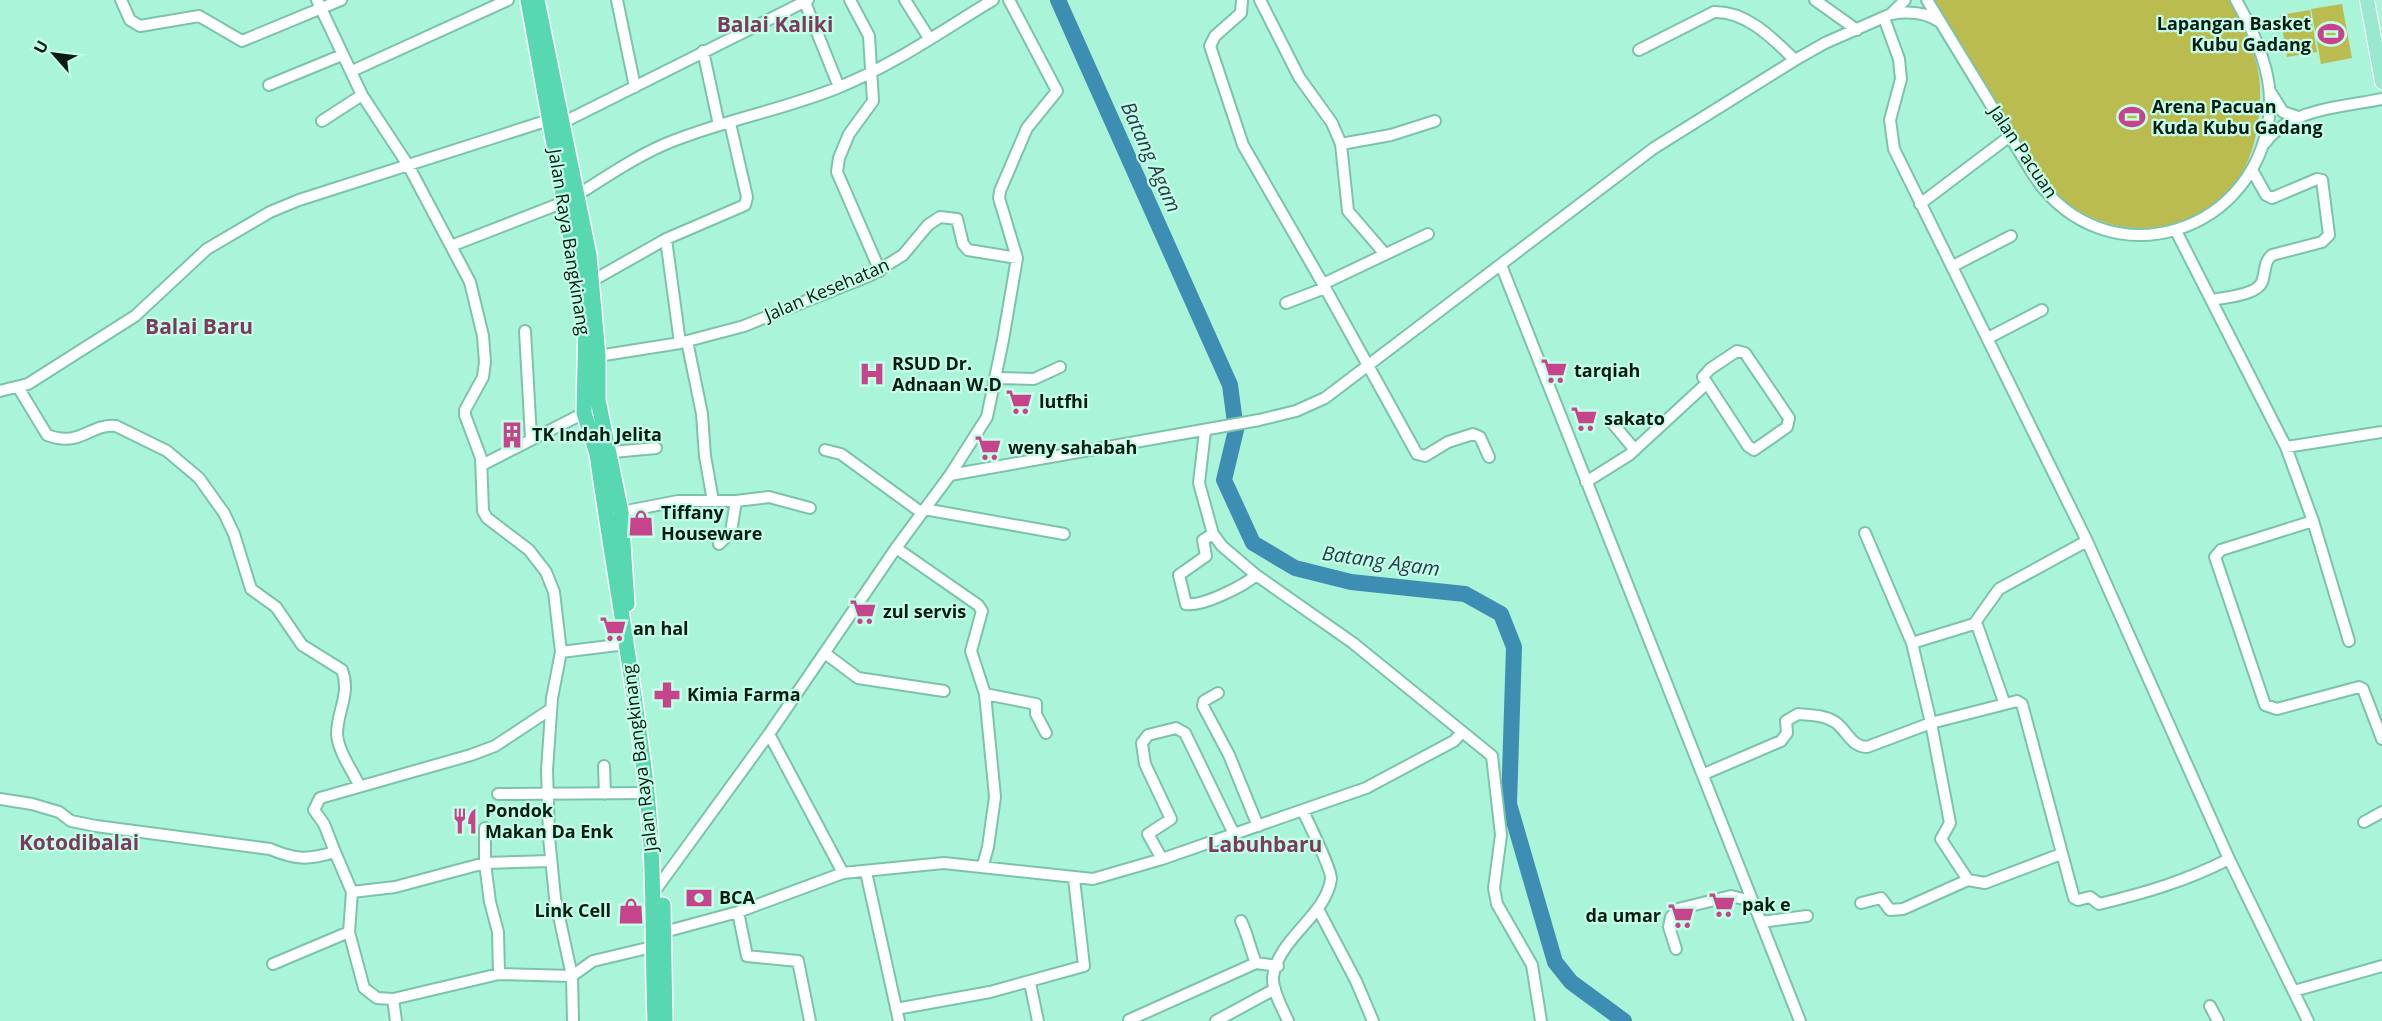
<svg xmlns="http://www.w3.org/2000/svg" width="2382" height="1021" viewBox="0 0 2382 1021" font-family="'Open Sans',sans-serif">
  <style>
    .green { fill: #babc50 }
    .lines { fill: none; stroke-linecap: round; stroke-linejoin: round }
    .river { stroke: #3d8eb2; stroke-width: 16 }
    .minor-casing { stroke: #7bc4ab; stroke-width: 14 }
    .major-casing { stroke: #fff; stroke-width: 16 }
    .highway-casing { stroke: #fff; stroke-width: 18 }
    .minor { stroke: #fff; stroke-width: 10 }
    .major { stroke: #9ae8d0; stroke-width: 14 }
    .highway { stroke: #57d8b1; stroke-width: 15 }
    .labels { text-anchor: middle; stroke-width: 4.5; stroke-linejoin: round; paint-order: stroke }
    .poi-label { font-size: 18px; font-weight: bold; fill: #001c13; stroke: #c4ffe8; text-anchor: start }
    .street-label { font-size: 18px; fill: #001c13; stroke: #c4ffe8 }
    .water-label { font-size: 20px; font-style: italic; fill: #243d49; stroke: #c4ffe8 }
    .quarter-label { font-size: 21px; font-weight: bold; fill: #7c3b5c; stroke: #c4ffe8 }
  </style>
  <rect width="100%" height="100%" fill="#aaf5da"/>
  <path class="green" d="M1932 0H2230C2243 27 2258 54 2260 85 2261 112 2257 145 2244 169 2210 232 2128 245 2071 206 2044 188 2028 154 2012 127 1985 85 1959 42 1932 0Z
    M2342 4 2352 58 2321 64 2311 9Z
    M2310 10 2317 52 2287 57 2280 15Z"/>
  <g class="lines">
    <path class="river" d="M1058 0 1230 385 1236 430 1224 480 1253 543 1295 568 1351 582 1465 594 1501 614 1514 647 1509 804 1555 962 1571 982 1624 1021"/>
    <g class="minor-casing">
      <path id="minor" d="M121 0 130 20 140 26 199 16 242 41 341 0
        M317 0 362 95 408 165 470 282 483 336 485 362 483 377 465 410V415L481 458 483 511 487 518 529 550 546 572 554 592 561 652 552 698 547 770 549 837 555 898 572 976 573 1021
        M617 0 635 87
        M804 0 839 87
        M850 0 869 36 873 101 849 134 839 158 837 172 880 271
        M905 0 929 38
        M1242 0 1241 13 1215 36 1210 46 1243 145 1323 284 1417 454 1425 456 1448 442 1473 434 1480 437 1489 457
        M1260 0 1299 77 1332 123 1341 144 1348 211 1385 254
        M1815 0 1857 30
        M1927 0 2033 174C2105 285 2265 234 2270 104 2271 69 2253 30 2236 0
        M1891 14C1908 11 1926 12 1940 22
        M1884 18 1899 59 1901 79 1890 120 1894 149 2087 541 2229 859 2308 1021
        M1639 50 1714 12C1747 11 1773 39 1795 60
        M703 51 719 125
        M352 71 508 0
        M269 85 342 55
        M2271 93 2283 112 2298 117
        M322 121 362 95
        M562 123 808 0
        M2265 143C2290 108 2343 107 2382 99
        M1341 144 1391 135 1435 121
        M576 196C604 178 632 159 663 145 719 121 780 111 837 88 892 66 943 30 993 0
        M1920 204 2010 136
        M2176 231 2286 447 2313 521 2221 550 2215 557 2265 705 2277 709 2359 687 2363 689 2382 739
        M666 239 680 343
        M451 246 564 202
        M1501 265 1800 1021
        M1953 266 2011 236
        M592 281 666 239 745 205 747 197 730 123
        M1323 284 1428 234
        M2213 300C2226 297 2257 295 2262 282 2266 272 2263 263 2272 255L2322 242 2329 235 2322 180 2317 179 2272 198 2266 195 2252 170
        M1286 303 1325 288
        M525 331 531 438
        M1988 338 2042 310
        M687 341 702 414 705 456 713 501
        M1737 351 1745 353 1789 418 1787 427 1754 450 1748 446 1703 377 1710 369Z
        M598 356 680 343 744 326 871 275 903 255 928 225 940 217 957 219 963 244 968 250 1017 258
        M997 378 1034 379 1060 367
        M18 387 47 435C81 448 90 423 116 426L167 451 199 478 224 513 234 534 251 589 276 607 302 645 342 670C351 694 337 711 337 734 338 751 352 770 359 785
        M0 391 28 384 135 316 207 249 270 212 299 200 549 120
        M1610 420 1635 450
        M1205 431 1199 483 1213 534 1222 546 1256 575 1353 643 1492 756 1501 835 1494 888 1497 904 1532 965 1541 1021
        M2286 447 2382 432
        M825 450 841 454 922 513
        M602 453 656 448
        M482 465 584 413
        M950 475 987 417 1003 340 1017 258 999 198 1000 191 1027 128 1057 91 1009 0
        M1586 482 1629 455 1706 384
        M924 509 1064 534
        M621 512 678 501H736L769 497 810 508
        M2313 521 2349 641
        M1865 533 1912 643
        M1213 534 1203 540 1206 556 1179 575 1186 604C1202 607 1244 586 1256 575
        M719 544 731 532 736 501
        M896 548 978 605 982 611 971 651 985 694 995 797 988 847 983 865
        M1976 622 2004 702
        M561 652 626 644
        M826 654 858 678 944 691
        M1218 693 1204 701 1203 706 1229 755 1258 826
        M985 694 1036 704V714L1046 733
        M769 734 843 873
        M604 766 605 794
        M1704 774 1781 741 1787 733 1786 721 1798 714C1810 715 1824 715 1835 722 1847 730 1851 747 1867 747L1931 723 2017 701 2022 704 2074 898 2078 900 2090 897 2099 904C2145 893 2186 881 2229 859
        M498 794 647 793
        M0 799 32 804 59 812 71 821 96 826 270 849C296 860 308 860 335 852L352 892 349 932 364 988 377 998 393 999 499 974 572 976 593 961 652 947
        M2364 822 2382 812
        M485 828V863L490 902 498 932 499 974
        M335 852 324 824 314 810 320 798 471 755 495 746 551 709
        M1162 859 1148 834 1171 819 1145 764 1142 743 1148 735 1176 728 1185 733 1234 834
        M866 872 899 1021
        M1968 880 1941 839 1950 823 1931 723 1912 643 1974 624 1999 589 2087 541
        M352 892 395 887 485 863 551 861
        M654 892 769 734 896 548 950 475 1259 420 1296 411 1325 398 1654 148 1795 60 1825 43 1891 14 1905 0
        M1861 903 1881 898 1890 910 1903 909 1968 880 1985 883 2061 854
        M1318 909 1356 981 1373 1021
        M738 912 747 956 798 961 810 1021
        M1241 921C1248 935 1250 949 1256 963L1278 966
        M1761 922 1807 916
        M664 932 738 912 843 873 944 863 1093 879 1162 859 1366 788 1454 741 1462 732
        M1676 949 1669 927 1671 917 1678 909 1731 896 1752 901
        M273 964 349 932
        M1030 983 1038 1021
        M2294 991 2382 966
        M393 999 396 1021
        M2210 1006 2218 1021
        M896 1009 990 992 1084 966 1074 879
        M1129 1020 1256 963
        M1216 1021 1275 989
        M1288 1021C1283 1009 1272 991 1273 977 1278 938 1326 916 1331 879 1332 870 1308 822 1303 811"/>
    </g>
    <g class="major-casing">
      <path id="major" d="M2367 0 2382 82"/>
    </g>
    <g class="highway-casing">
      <path id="highway" d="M528 0 586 322 584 413 597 454C613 567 634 680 647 793 655 869 652 945 655 1021
        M537 0 589 255 598 356V400L621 512 627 604
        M663 905 665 1021"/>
    </g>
    <use href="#minor" class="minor"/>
    <use href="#major" class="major"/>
    <use href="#highway" class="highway"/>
  </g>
  <defs>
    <g id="stadium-bare" transform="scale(2.07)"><path d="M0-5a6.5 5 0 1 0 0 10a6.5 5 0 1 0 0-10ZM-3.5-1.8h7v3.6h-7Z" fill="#c6448c" stroke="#c4ffe8" stroke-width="2.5" paint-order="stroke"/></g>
    <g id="supermarket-bare" transform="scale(2.07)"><path d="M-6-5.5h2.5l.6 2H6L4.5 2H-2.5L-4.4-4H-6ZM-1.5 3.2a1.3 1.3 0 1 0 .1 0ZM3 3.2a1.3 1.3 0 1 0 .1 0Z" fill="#c6448c" stroke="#c4ffe8" stroke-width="2.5" paint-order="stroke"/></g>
    <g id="hospital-bare" transform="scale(2.07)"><path d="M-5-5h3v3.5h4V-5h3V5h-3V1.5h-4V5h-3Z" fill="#c6448c" stroke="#c4ffe8" stroke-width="2.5" paint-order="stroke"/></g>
    <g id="building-bare" transform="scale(2.07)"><path d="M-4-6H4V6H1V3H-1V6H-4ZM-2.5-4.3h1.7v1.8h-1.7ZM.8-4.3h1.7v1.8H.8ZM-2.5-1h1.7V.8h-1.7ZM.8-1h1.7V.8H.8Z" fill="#c6448c" stroke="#c4ffe8" stroke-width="2.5" paint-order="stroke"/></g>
    <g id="shop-bare" transform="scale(2.07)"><path d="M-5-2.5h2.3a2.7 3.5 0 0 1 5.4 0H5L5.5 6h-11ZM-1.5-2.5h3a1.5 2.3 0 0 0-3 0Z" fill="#c6448c" stroke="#c4ffe8" stroke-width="2.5" paint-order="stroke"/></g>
    <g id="pharmacy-bare" transform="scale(2.07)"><path d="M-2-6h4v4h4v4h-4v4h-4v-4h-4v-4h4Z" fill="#c6448c" stroke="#c4ffe8" stroke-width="2.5" paint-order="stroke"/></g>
    <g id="restaurant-bare" transform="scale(2.07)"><path d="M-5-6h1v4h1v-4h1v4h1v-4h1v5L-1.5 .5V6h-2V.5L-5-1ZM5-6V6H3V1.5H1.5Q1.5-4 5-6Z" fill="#c6448c" stroke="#c4ffe8" stroke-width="2.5" paint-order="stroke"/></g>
    <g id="bank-bare" transform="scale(2.07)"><path d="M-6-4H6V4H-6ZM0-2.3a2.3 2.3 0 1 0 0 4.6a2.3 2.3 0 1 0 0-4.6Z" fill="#c6448c" stroke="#c4ffe8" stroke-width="2.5" paint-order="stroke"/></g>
  </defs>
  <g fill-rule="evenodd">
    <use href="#stadium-bare" x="2331" y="34"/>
    <use href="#stadium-bare" x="2132" y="117"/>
    <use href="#supermarket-bare" x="1554" y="371"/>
    <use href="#hospital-bare" x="872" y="374"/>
    <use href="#supermarket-bare" x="1019" y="402"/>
    <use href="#supermarket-bare" x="1584" y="419"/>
    <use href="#building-bare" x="512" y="435"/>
    <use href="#supermarket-bare" x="988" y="448"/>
    <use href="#shop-bare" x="641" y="523"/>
    <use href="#supermarket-bare" x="863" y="612"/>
    <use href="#supermarket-bare" x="613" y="629"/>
    <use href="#pharmacy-bare" x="667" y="695"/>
    <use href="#restaurant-bare" x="465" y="821"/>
    <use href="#bank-bare" x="699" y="898"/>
    <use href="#supermarket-bare" x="1722" y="905"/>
    <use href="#shop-bare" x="631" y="911"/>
    <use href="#supermarket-bare" x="1681" y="916"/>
  </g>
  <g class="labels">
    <g class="poi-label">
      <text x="2311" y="30" text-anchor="end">Lapangan Basket<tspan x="2311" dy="21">Kubu Gadang</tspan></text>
      <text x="2152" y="113">Arena Pacuan<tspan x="2152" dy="21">Kuda Kubu Gadang</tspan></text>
      <text x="892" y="370">RSUD Dr.<tspan x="892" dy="21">Adnaan W.D</tspan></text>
      <text x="1574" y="377">tarqiah</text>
      <text x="1039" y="408">lutfhi</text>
      <text x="1604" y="425">sakato</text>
      <text x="532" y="441">TK Indah Jelita</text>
      <text x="1008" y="454">weny sahabah</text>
      <text x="661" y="519">Tiffany<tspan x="661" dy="21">Houseware</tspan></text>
      <text x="883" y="618">zul servis</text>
      <text x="633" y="635">an hal</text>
      <text x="687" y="701">Kimia Farma</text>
      <text x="485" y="817">Pondok<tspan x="485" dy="21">Makan Da Enk</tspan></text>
      <text x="719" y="904">BCA</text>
      <text x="1742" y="911">pak e</text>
      <text x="611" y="917" text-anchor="end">Link Cell</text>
      <text x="1661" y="922" text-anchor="end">da umar</text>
    </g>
    <g class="street-label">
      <text transform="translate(2023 152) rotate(56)" y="6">Jalan Pacuan</text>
      <text transform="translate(569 242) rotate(81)" y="6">Jalan Raya Bangkinang</text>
      <text transform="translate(827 290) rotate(-23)" y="6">Jalan Kesehatan</text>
      <text transform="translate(640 758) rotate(-97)" y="6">Jalan Raya Bangkinang</text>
    </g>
    <g class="water-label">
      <text transform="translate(1151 157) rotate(66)" y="7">Batang Agam</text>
      <text transform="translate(1381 561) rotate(8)" y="7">Batang Agam</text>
    </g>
    <g class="quarter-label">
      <text x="775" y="32">Balai Kaliki</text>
      <text x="199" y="334">Balai Baru</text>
      <text x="79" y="850">Kotodibalai</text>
      <text x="1265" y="852">Labuhbaru</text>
    </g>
  </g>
  <g transform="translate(54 54) rotate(298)" stroke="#c4ffe8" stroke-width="4.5" paint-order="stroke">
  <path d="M0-4.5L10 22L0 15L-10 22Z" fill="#001c13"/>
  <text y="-9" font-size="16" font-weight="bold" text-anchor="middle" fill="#001c13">U</text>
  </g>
</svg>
